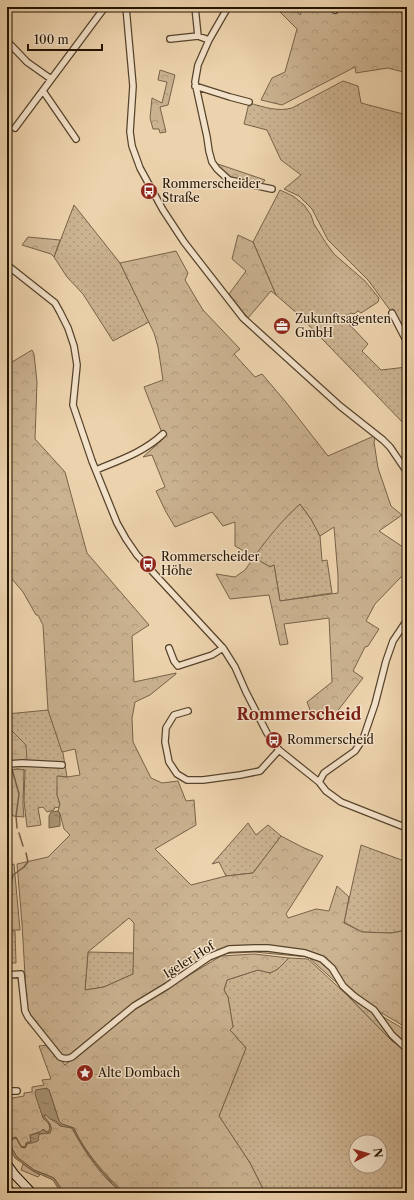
<svg xmlns="http://www.w3.org/2000/svg" width="414" height="1200" viewBox="0 0 414 1200" font-family="'Libre Caslon Text',serif">
  <style>
    .green { fill: url(#green-dots); stroke: #776248; fill-rule: evenodd }
    .forest { fill: url(#forest-crowns); stroke: #776248; fill-rule: evenodd }
    .wetland { fill: url(#wetland-marsh); stroke: #776248 }
    .water { fill: url(#water-ripples); stroke: #735f44 }
    .lines { fill: none; stroke-linecap: round; stroke-linejoin: round }
    .stream { stroke: #735f44; stroke-width: 1.5 }
    .street-casing { stroke: #56432b; stroke-width: 8 }
    .secondary-casing { stroke: #231300; stroke-width: 10 }
    .street { stroke: #f3e2ca; stroke-width: 5.5 }
    .secondary { stroke: #f3e2ca; stroke-width: 8 }
    .labels { text-anchor: middle; stroke-width: 3; stroke-linejoin: round; paint-order: stroke }
    .poi-label { font-size: 12px; fill: #231300; stroke: #f3e2ca; text-anchor: start }
    .street-label { font-size: 12px; fill: #231300; stroke: #f3e2ca }
    .district-label { font-size: 16px; font-weight: bold; fill: #7a1f14; stroke: #f3e2ca }
  </style>
  <defs>
    <pattern id="green-dots" width="8" height="8" patternUnits="userSpaceOnUse"><rect width="8" height="8" fill="#cbb290"/><path d="M2 2h.1M6 6h.1" fill="none" stroke="#ae987a" stroke-width="1.8" stroke-linecap="round"/></pattern>
    <pattern id="forest-crowns" width="20" height="18" patternUnits="userSpaceOnUse"><rect width="20" height="18" fill="#cbb290"/><path d="M2 6a3 3 0 1 1 6 0M12 15a3 3 0 1 1 6 0" fill="none" stroke="#ae987a"/></pattern>
    <pattern id="wetland-marsh" width="20" height="14" patternUnits="userSpaceOnUse"><rect width="20" height="14" fill="#cbb290"/><path d="M1 5h8M5 5V1M11 12h8M15 12V8" fill="none" stroke="#ae987a"/></pattern>
    <pattern id="water-ripples" width="26" height="14" patternUnits="userSpaceOnUse"><rect width="26" height="14" fill="#a89272"/><path d="M2 4q2-2 4 0t4 0M15 11q2-2 4 0t4 0" fill="none" stroke="#88765b"/></pattern>
  </defs>
  <rect width="100%" height="100%" fill="#edd3ad"/>
  <filter id="stains"><feTurbulence type="fractalNoise" baseFrequency=".005" numOctaves="4"/><feColorMatrix values="0 0 0 0 .2 0 0 0 0 .09 0 0 0 0 .02 0 0 0 .5 -.17"/></filter>
  <radialGradient id="worn" r=".72"><stop offset=".6" stop-color="#630" stop-opacity="0"/><stop offset="1" stop-color="#630" stop-opacity=".3"/></radialGradient>
  <path class="green" d="M343 81 358 86 361 103 407 115V339L398 321 368 280 328 240 312 209 299 196 284 189 301 175 281 160 267 130 244 124 249 103C264 107 278 112 292 108Z
    M280 190 293 196 304 205 311 215 314 224 326 243 334 254 365 281 379 298 378 302 361 313 358 311 354 314 351 313 344 317 348 323 368 344 362 351 381 370 407 367V427L299 315 276 295 253 242Z
    M74 205 120 263 149 322 113 341 83 294 67 277 54 257Z
    M300 504 311 519 320 536 322 561 327 560 332 593 280 601 274 565 270 567 260 561 252 560C263 540 283 519 300 504Z
    M48 710 63 753 67 777 58 776 57 795 60 804 59 807 54 808V810L47 812 43 807 38 808 41 825 27 827 24 801 25 770 17 769 7 771V714Z
    M248 823 256 835 268 825 281 836 253 873 226 876 219 862 212 864Z
    M361 845 407 862V930L391 933 362 932 344 922Z
    M15 931 16 963H7V932Z
    M88 952 134 953 133 974 104 987 85 990Z
    M289 958 308 959 347 995 392 1041 407 1051V1193H265L250 1163 219 1116 246 1048 230 1030 233 1027 228 997 224 990 227 980 258 970 270 973 278 969ZM356 1142H380V1166H356Z
    M7 1180 18 1193H7Z"/>
  <path class="forest" d="M279 7H294L300 15 303 7H327L330 11 336 7H398L402 14 407 16V73L388 68 362 72 356 73 355 67 282 105 261 100 272 78 285 72 297 29 280 12Z
    M160 70 175 75 168 105 160 107 166 132 160 133 159 129H153L150 118 152 98 162 103 167 82 158 80Z
    M215 163 265 180 262 184 229 178 224 174Z
    M238 235 253 242 276 295 271 291 248 318 229 294 246 271 232 259Z
    M28 237 60 240 54 257 51 254 22 245Z
    M176 251 188 273 185 280 203 310 240 349 234 354 255 377 262 374 285 401 328 456 374 436 375 438 374 442 378 468 391 506 402 515 379 531 403 547 407 546V573L401 577 375 604 366 621 379 629 368 646 365 647 353 671 363 678 336 713 314 720 307 702 332 682 329 618 284 624 288 644 280 645 269 595 230 599 216 574 235 577 245 570 252 560 260 561 270 567 274 565 280 601 338 593V576L334 527 320 536 311 519 300 504C282 520 268 538 254 557L235 546V522L223 526 212 512 175 527 166 512 156 491 165 487 152 455 143 457 164 438 144 387 163 380 158 347 154 333 120 263Z
    M32 350 34 354 37 382 35 439 65 472 87 553 149 625 132 636 134 682 176 673V674L150 695 135 702 132 718 133 742 151 778 162 783 178 781 186 801 194 800 196 825 155 849 191 885 226 876 253 873 281 836 302 847 323 856 286 914 288 918 316 909 329 911 337 886 349 897 344 923 362 932 391 933 407 930V1028L375 1009 349 991 328 960 317 954 309 952 310 955 325 961 348 993 308 957 254 952 211 954 163 987 112 1019 98 1034 72 1056 62 1057 27 1011 22 923 17 864 48 857 70 835 64 829 60 814 58 811 60 804 57 795V776L67 777 80 775 75 749 62 752 48 710 43 625 38 615H36L23 592 7 573V365ZM129 918 134 923 133 974 104 987 85 990 88 952Z
    M17 769 24 770 23 805 24 817 13 816 12 814 8 815V818H7V771Z
    M14 864 20 930H7V866Z
    M254 954 289 958 278 969 270 973 258 970 227 980 224 990 228 997 233 1027 230 1030 246 1048 219 1116 250 1163 265 1193H125C107 1178 83 1150 74 1128L62 1124 59 1121 49 1090 43 1118C48 1121 51 1125 49 1132H46L45 1130 30 1135 31 1142 26 1143 25 1147H21L25 1148 28 1143C36 1143 36 1141 39 1134L50 1133C52 1123 49 1124 44 1116V1115H46C55 1123 60 1126 72 1128 85 1153 101 1176 122 1193H64L54 1178 34 1170 17 1157 8 1142 15 1138 17 1139 20 1145 16 1137 7 1140V1099L24 1096V1093L32 1092V1087L44 1085 42 1080 51 1079 39 1046 49 1045 28 1023 26 1014 65 1065 99 1036 138 1006 221 956Z
    M347 995 373 1011 392 1041Z
    M380 1015 407 1031V1046L395 1038Z
    M23 1164 33 1171 40 1175 38 1177 21 1170Z"/>
  <path class="wetland" d="M7 726 26 745 27 761 7 763Z"/>
  <path class="water" d="M58 811 60 814V826L49 828V816L51 812Z
    M47 1088 49 1090 59 1121 62 1124 74 1128C83 1150 107 1178 125 1193 119 1192 115 1186 111 1182 95 1166 83 1148 72 1128L60 1126 56 1121 50 1119 46 1115H44V1116C48 1122 54 1126 50 1133L39 1134 38 1141 32 1143H28L25 1148 21 1147 17 1139 15 1138 8 1142 17 1157 34 1170 54 1178 64 1193H61L53 1180 33 1171 15 1158 7 1145V1140L16 1137 21 1146 25 1147 27 1142H31L30 1135 39 1133 43 1129 46 1132 49 1131 50 1127 49 1124 43 1118 35 1094 36 1090Z"/>
  <g class="lines">
    <path class="stream" d="M7 749 11 768 9 781 11 793 7 809
      M12 769 19 794 16 816 17 828
      M19 833 23 846
      M7 910 10 906V888L13 875 24 867 28 862 26 853"/>
    <g class="street-casing">
      <path id="street" d="M126 7 133 86 130 132 132 146 140 168 163 210 184 242 243 318 340 406 383 440 390 447 407 472
        M195 7 198 36 209 40
        M228 7 209 40 198 65 195 82 207 137 209 151 212 162 217 169 229 180 272 189
        M335 10 337 7
        M170 39 198 36
        M7 41 27 62 51 79
        M195 86 230 97 249 102
        M43 91 76 139
        M15 128 105 7
        M7 265 55 303 60 312 68 328 74 346 77 365 73 405 92 461 117 523 126 539 137 555 223 648 235 667 246 692 267 733 279 750 319 782 326 791 341 802 407 828
        M392 313 407 342
        M96 470C120 460 144 452 163 434
        M169 648 174 661 178 666 212 655 223 648
        M188 711 174 715 166 728 165 742 169 762 177 774 187 780H203L240 775 260 771 279 750
        M7 764 22 763 62 765
        M319 782 324 773 355 751 363 739 375 704 386 661 393 641 407 620
        M7 975 21 974 25 1011 28 1017 60 1057C64 1059 68 1059 72 1057L134 1006 167 986 209 957 229 949 255 948H268L305 953 322 959 332 968 343 986 354 996 374 1010 392 1035 407 1049
        M7 1091H17"/>
    </g>
    <g class="secondary-casing">
      <path id="secondary" d="M7 1164 15 1175 32 1193"/>
    </g>
    <use href="#street" class="street"/>
    <use href="#secondary" class="secondary"/>
  </g>
  <defs>
    <g id="bus-disc" transform="scale(0.9)"><circle r="9.5" fill="#8f2418" stroke="#f3e2ca"/><path d="M-5-6H5V4H4V6H2V4H-2V6H-4V4H-5ZM-3.5-4V0h7V-4ZM-3.5 1.2v1.5H-2V1.2ZM2 1.2v1.5H3.5V1.2Z" fill="#fff"/></g>
    <g id="office-disc" transform="scale(0.9)"><circle r="9.5" fill="#8f2418" stroke="#f3e2ca"/><path d="M-6-3h4V-5.5h4V-3h4V5H-6ZM-1-4.5V-3h2v-1.5ZM-6 0V1H6V0Z" fill="#fff"/></g>
    <g id="sight-disc" transform="scale(0.9)"><circle r="9.5" fill="#8f2418" stroke="#f3e2ca"/><path d="M0-6L1.8-2.2L6-1.7L2.9 1.2L3.7 5.4L0 3.3L-3.7 5.4L-2.9 1.2L-6-1.7L-1.8-2.2Z" fill="#fff"/></g>
  </defs>
  <g fill-rule="evenodd">
    <use href="#bus-disc" x="149" y="191"/>
    <use href="#office-disc" x="282" y="326"/>
    <use href="#bus-disc" x="148" y="564"/>
    <use href="#bus-disc" x="274" y="740"/>
    <use href="#sight-disc" x="85" y="1073"/>
  </g>
  <g class="labels">
    <g class="poi-label">
      <text x="162" y="188">Rommerscheider<tspan x="162" dy="14">Straße</tspan></text>
      <text x="295" y="323">Zukunftsagenten<tspan x="295" dy="14">GmbH</tspan></text>
      <text x="161" y="561">Rommerscheider<tspan x="161" dy="14">Höhe</tspan></text>
      <text x="287" y="744">Rommerscheid</text>
      <text x="98" y="1077">Alte Dombach</text>
    </g>
    <g class="street-label">
      <text transform="translate(189 960) rotate(-32)" y="4">Igeler Hof</text>
    </g>
    <g class="district-label">
      <text x="299" y="720">Rommerscheid</text>
    </g>
  </g>
  <rect width="414" height="1200" fill="none" stroke="#edd3ad" stroke-width="24"/>
  <rect x="8" y="8" width="398" height="1184" fill="none" stroke="#231300" stroke-width="2"/>
  <rect x="12" y="12" width="390" height="1176" fill="none" stroke="#231300"/>
  <g transform="translate(368 1154) rotate(84)"><circle r="19" fill="#f3e2ca" stroke="#a08f79"/>
  <path d="M0-3L7 15L0 10L-7 15Z" fill="#8f2418"/>
  <text y="-6" font-size="11" font-weight="bold" text-anchor="middle" fill="#231300">N</text>
  </g>
  <path d="M28 44v6h74v-6" fill="none" stroke="#231300" stroke-width="2"/>
  <text x="34" y="44" font-size="12" fill="#231300" stroke="#f3e2ca" stroke-width="3" paint-order="stroke">100 m</text>
  <rect width="100%" height="100%" filter="url(#stains)"/>
  <rect width="100%" height="100%" fill="url(#worn)"/>
</svg>
